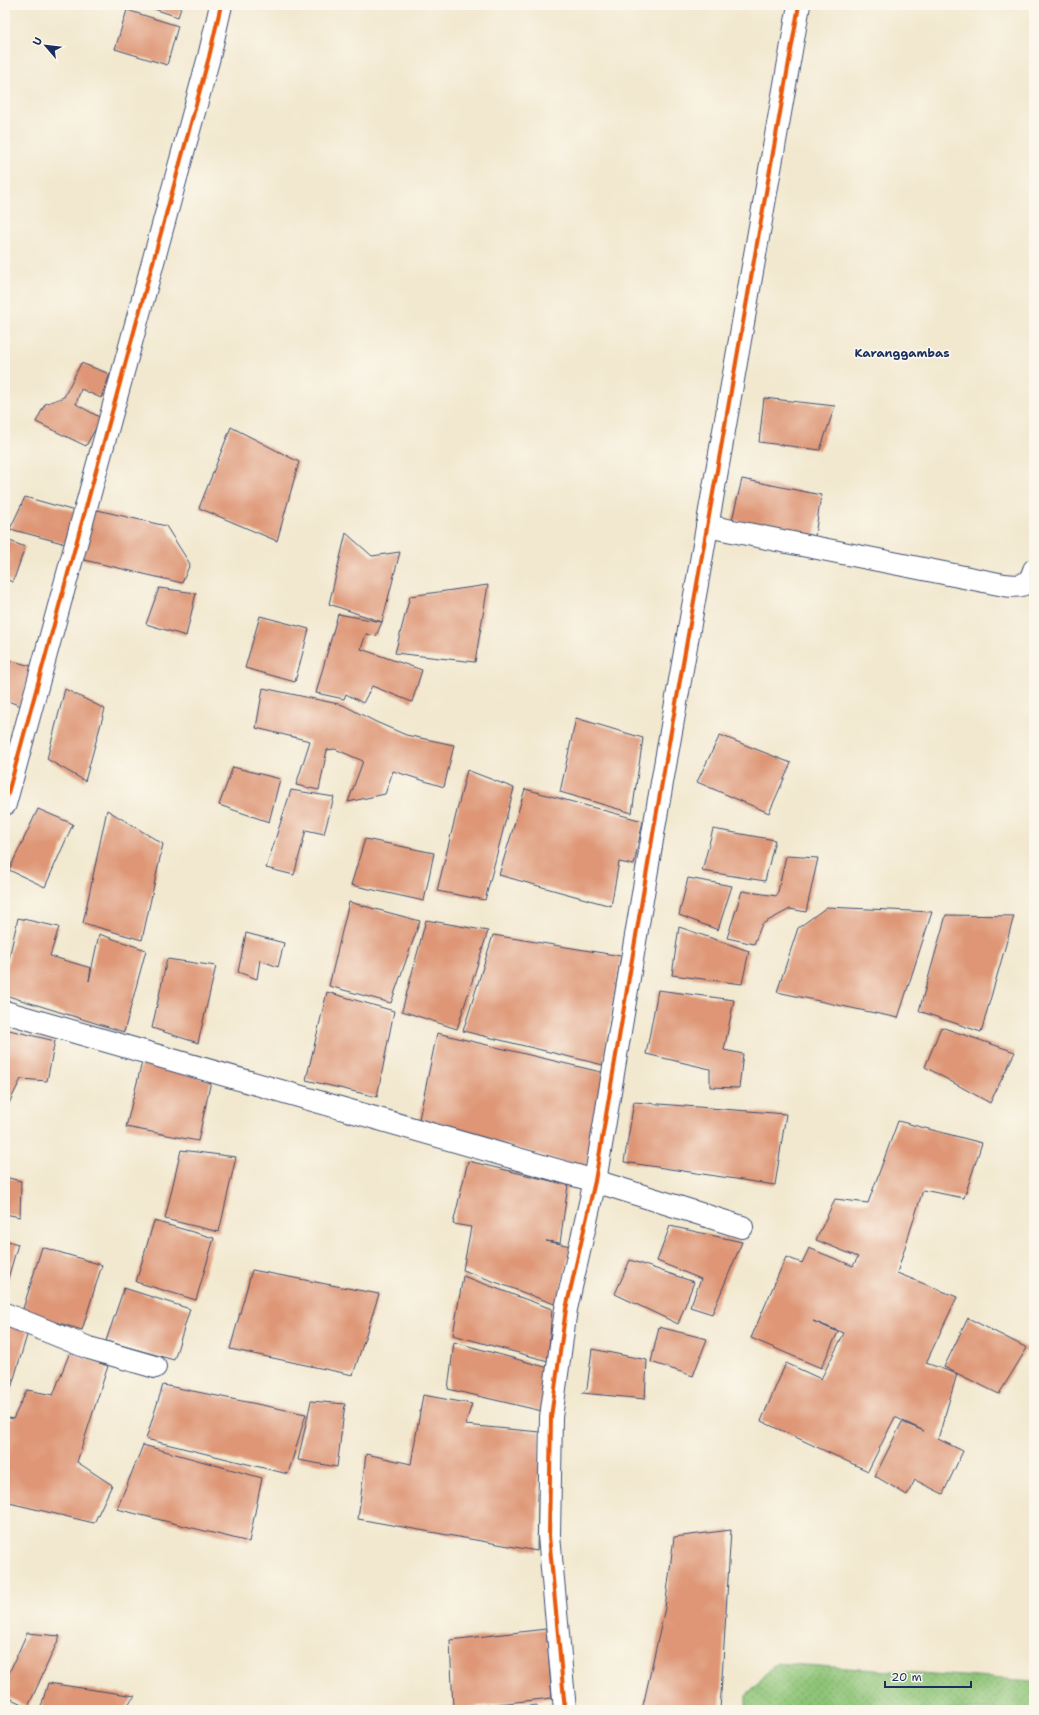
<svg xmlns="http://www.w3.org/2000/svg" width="1039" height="1715" viewBox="0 0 1039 1715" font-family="'Shantell Sans',sans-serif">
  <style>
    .park { fill: url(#park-dots); stroke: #547a6a }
    .building { fill: #de9676 }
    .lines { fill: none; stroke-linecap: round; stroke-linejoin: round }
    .minor-casing { stroke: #3b4b6f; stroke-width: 24 }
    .tertiary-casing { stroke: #3b4b6f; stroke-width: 24 }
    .minor { stroke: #fff; stroke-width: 22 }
    .tertiary { stroke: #fff; stroke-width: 22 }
    .cycleway-casing { stroke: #fbf7ec; stroke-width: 6 }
    .cycleway { stroke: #e8590c; stroke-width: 4 }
    .labels { text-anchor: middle; stroke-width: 3.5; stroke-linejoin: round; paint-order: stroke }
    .quarter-label { font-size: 12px; font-weight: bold; fill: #1b2f5e; stroke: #fbf7ec }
  </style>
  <defs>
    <pattern id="park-dots" width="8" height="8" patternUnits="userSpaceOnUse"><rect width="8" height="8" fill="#8ec477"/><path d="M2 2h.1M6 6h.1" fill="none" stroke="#73a065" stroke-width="1.8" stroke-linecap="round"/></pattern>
  </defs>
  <rect width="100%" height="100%" fill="#fbf7ec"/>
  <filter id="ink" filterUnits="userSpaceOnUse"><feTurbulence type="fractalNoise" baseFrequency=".025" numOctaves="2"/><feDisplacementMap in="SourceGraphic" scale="8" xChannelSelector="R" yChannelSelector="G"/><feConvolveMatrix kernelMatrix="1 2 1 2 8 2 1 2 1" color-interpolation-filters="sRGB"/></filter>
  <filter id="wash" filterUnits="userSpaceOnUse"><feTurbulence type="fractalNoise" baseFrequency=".012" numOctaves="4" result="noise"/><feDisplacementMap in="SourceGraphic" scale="16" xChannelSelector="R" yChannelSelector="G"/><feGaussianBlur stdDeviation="0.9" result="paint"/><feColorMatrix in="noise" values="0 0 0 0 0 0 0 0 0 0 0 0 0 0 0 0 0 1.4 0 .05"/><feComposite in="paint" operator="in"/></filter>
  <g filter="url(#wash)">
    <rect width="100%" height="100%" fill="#f2e8cf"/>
    <path class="park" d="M776 1663 1034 1681V1710H746V1696Z"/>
    <g id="blocks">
      <path class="building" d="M142 5H182L178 17Z
        M127 10 178 26 167 65 115 49Z
        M81 363 110 374 101 398 81 389 76 404 101 418 86 446 36 422 45 404 64 397Z
        M764 398 835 406 820 450 759 442Z
        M231 427 299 462 277 541 199 508Z
        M742 479 821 495 815 536 732 520Z
        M25 497 75 511 66 544 10 529Z
        M93 509 166 526 190 564 182 583 80 559Z
        M346 533 372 556 400 552 382 622 329 604Z
        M5 539 25 547 13 582 5 579Z
        M488 585 475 662 395 653 410 596Z
        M159 588 196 593 186 636 146 624Z
        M338 614 382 622 376 636 366 634 361 649 422 670 412 702 372 686 363 703 346 694 344 699 316 693Z
        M260 616 309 629 295 682 245 668Z
        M5 659 31 666 21 706 5 700Z
        M263 688 343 705 376 722 406 735 454 745 444 787 393 771 385 794 348 802 363 761 335 749 327 750 319 790 296 785 310 741 256 728Z
        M65 689 105 709 85 781 47 759Z
        M576 718 643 738 632 813 560 792Z
        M720 735 791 763 769 813 697 782Z
        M233 767 280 779 269 822 219 805Z
        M467 770 514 788 485 900 437 891Z
        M525 789 643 821 634 865 619 862 611 906 499 875Z
        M291 790 334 797 324 834 306 830 294 875 266 868Z
        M38 809 73 824 45 887 9 870Z
        M107 810 163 844 142 940 83 923Z
        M713 829 775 840 765 881 702 871Z
        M365 839 434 853 424 901 351 885Z
        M786 856 818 858 806 912 790 909 762 924 754 944 727 938 742 891 777 896Z
        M688 878 732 886 718 930 679 915Z
        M349 902 420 921 391 1003 329 986Z
        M827 907 932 912 898 1018 777 992 798 928Z
        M946 915 1014 916 981 1032 919 1011Z
        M18 918 59 927 50 956 91 968 89 981 99 934 146 950 124 1032 5 995V976Z
        M426 920 488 931 457 1029 402 1011Z
        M679 927 749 951 742 984 672 975Z
        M246 933 284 943 278 967 260 960 257 979 238 972Z
        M493 935 621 956 603 1065 463 1031Z
        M167 959 216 966 198 1043 152 1028Z
        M658 990 734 1000 724 1050 743 1054 739 1088 710 1087V1069L646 1054Z
        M327 992 394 1011 377 1097 306 1080Z
        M941 1027 1015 1052 990 1103 925 1067Z
        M5 1029 55 1041 47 1081 21 1079 8 1105H5Z
        M437 1033 605 1073 586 1168 419 1119Z
        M142 1062 211 1081 198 1141 126 1127Z
        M634 1102 786 1114 775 1185 624 1162Z
        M898 1121 982 1143 964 1198 923 1190 897 1273 957 1297 926 1363 957 1374 938 1439 963 1451 943 1494 915 1480 907 1495 875 1476 902 1422 924 1431 895 1417 868 1471 761 1421 786 1363 821 1379 844 1333 813 1321 838 1332 821 1368 751 1338 786 1257 802 1263 809 1248 853 1266 858 1257 816 1240 835 1199 868 1203Z
        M181 1150 236 1157 219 1232 165 1219Z
        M468 1161 568 1185 560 1243 546 1241 571 1246 557 1305 463 1270 471 1227 453 1224Z
        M5 1177 21 1181 20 1217 5 1214Z
        M154 1221 214 1238 196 1300 136 1282Z
        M670 1226 742 1242 712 1314 690 1307 701 1279 657 1261Z
        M5 1240 18 1244 5 1289Z
        M42 1247 102 1265 82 1330 22 1312Z
        M630 1260 694 1282 678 1324 615 1294Z
        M252 1270 379 1294 353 1375 230 1349Z
        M463 1276 552 1309 548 1361 453 1335Z
        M124 1288 190 1309 174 1360 106 1341Z
        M968 1318 1027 1348 999 1394 944 1367Z
        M5 1323 28 1332 9 1395 5 1393Z
        M659 1327 707 1339 693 1376 651 1362Z
        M454 1342 549 1368 542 1411 448 1389Z
        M592 1349 647 1360 645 1399 582 1393 587 1389Z
        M70 1352 108 1366 77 1462 112 1485 94 1523 5 1502V1417L13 1419 27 1390 53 1395Z
        M163 1385 306 1414 288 1474 146 1439Z
        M423 1395 472 1404 465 1425 540 1432 537 1551 358 1519 366 1454 411 1464Z
        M311 1401 345 1404 337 1467 298 1460Z
        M143 1445 262 1478 249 1542 117 1509Z
        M731 1530 720 1710H642L665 1608 674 1537Z
        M546 1629 552 1698 453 1709 450 1640Z
        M27 1633 60 1636 28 1707 5 1696V1682Z
        M48 1683 135 1696 123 1710H40Z
        M537 1705V1710H505V1709Z"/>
    </g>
  </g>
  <g filter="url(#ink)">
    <use href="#blocks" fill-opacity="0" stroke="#3b4b6f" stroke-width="1"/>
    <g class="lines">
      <g class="minor-casing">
        <path id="minor" d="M707 526 1004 585C1019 587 1029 587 1034 570
          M5 804 209 57 221 5
          M5 1012 595 1181 742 1227
          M5 1314 89 1348 155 1367"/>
      </g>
      <g class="tertiary-casing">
        <path id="tertiary" d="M565 1710 549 1536 551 1417 566 1309 595 1181 654 828 799 5"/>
      </g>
      <use href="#minor" class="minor"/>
      <use href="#tertiary" class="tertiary"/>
      <g class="cycleway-casing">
        <path id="cycleway" d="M5 804 209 57 221 5
          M565 1710 549 1536 551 1417 566 1309 595 1181 654 828 799 5"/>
      </g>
      <use href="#cycleway" class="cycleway"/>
    </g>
  </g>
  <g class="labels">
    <g class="quarter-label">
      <text x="902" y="357">Karanggambas</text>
    </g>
  </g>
  <rect width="1039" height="1715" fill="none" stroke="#fbf7ec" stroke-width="20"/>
  <g transform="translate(46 46) rotate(298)" stroke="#fbf7ec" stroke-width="3" paint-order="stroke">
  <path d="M0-3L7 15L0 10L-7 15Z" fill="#1b2f5e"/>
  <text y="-6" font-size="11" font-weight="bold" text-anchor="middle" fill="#1b2f5e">U</text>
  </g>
  <path d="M885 1681v6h86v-6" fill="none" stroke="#1b2f5e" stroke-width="2"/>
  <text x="891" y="1681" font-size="12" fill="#1b2f5e" stroke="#fbf7ec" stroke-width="3" paint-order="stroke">20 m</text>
</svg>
